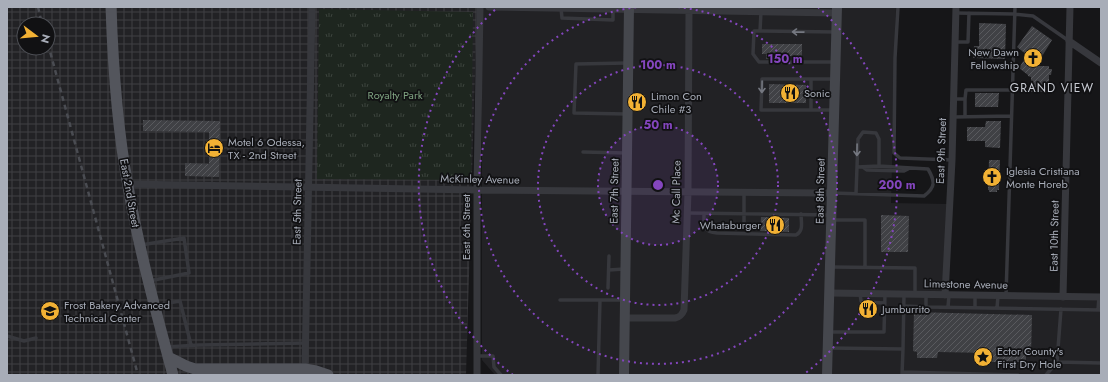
<svg xmlns="http://www.w3.org/2000/svg" width="1108" height="382" viewBox="0 0 1108 382" font-family="Jost,sans-serif">
  <style>
    .built { fill: #222225 }
    .industrial { fill: url(#industrial-grid); fill-rule: evenodd }
    .park { fill: url(#park-tufts) }
    .building { fill: url(#building-hatch) }
    .lines { fill: none; stroke-linecap: round; stroke-linejoin: round }
    .lane { stroke: #37383d; stroke-width: 3.5 }
    .street { stroke: #37383d; stroke-width: 7 }
    .secondary { stroke: #45474d; stroke-width: 10 }
    .primary { stroke: #53555c; stroke-width: 11 }
    .rail { stroke: #4a4c52; stroke-width: 2.5; stroke-dasharray: 5 4; stroke-linecap: butt }
    .oneway { stroke: #757881 }
    .ring { fill: none; stroke: #8446be; stroke-width: 2; stroke-dasharray: 2 4 }
    .labels { text-anchor: middle; stroke-width: 3.5; stroke-linejoin: round; paint-order: stroke }
    .poi-label { font-size: 11px; fill: #a8adb8; stroke: #111113; text-anchor: start }
    .park-label { font-size: 11px; fill: #7fa381; stroke: #111113 }
    .street-label { font-size: 11px; fill: #a8adb8; stroke: #111113 }
    .neighbourhood-label { font-size: 12px; letter-spacing: 1px; fill: #c9ccd4; stroke: #111113 }
    .centre { fill: #8446be; stroke: #111113; stroke-width: 2 }
    .ring-label { font-size: 12px; text-anchor: middle; font-weight: bold; fill: #8446be; stroke: #111113; stroke-width: 3.5; stroke-linejoin: round; paint-order: stroke }
  </style>
  <defs>
    <pattern id="industrial-grid" width="8" height="8" patternUnits="userSpaceOnUse"><rect width="8" height="8" fill="#222225"/><path d="M0 4h8M4 0v8" fill="none" stroke="#3f3f43"/></pattern>
    <pattern id="park-tufts" width="24" height="20" patternUnits="userSpaceOnUse"><rect width="24" height="20" fill="#1e261f"/><path d="M3 7l-1-3M5 7V3M7 7l1-3M15 17l-1-3M17 17v-4M19 17l1-3" fill="none" stroke="#3c433d"/></pattern>
    <pattern id="building-hatch" width="6" height="6" patternUnits="userSpaceOnUse"><rect width="6" height="6" fill="#404145"/><path d="M-1 1l2-2M0 6l6-6M5 7l2-2" fill="none" stroke="#595a5e"/></pattern>
  </defs>
  <rect width="100%" height="100%" fill="#161618"/>
  <path class="built" d="M482 7H896L891 203 948 204 945 295 1101 297V375H495L482 360Z"/>
  <path class="industrial" d="M7 7H477L466 375H7ZM24 24H48V48H24Z"/>
  <path class="park" d="M319 9 473 12 471 180 317 179Z"/>
  <path class="building" d="M979 23 1006 24 1005 59 973 58 974 46H979Z
    M1032 26 1052 40 1036 66H1049V69H1052L1051 75H1049V92H1031V77L1028 76V75L1019 68 1027 55 1017 47Z
    M762 44H802V56H789V59H766V54H762Z
    M769 84 806 85V103H769Z
    M975 93H999L998 107H975Z
    M143 120 220 121 219 177 185 176V163L209 164V132L143 131Z
    M986 121H1001L1000 148 985 147V141H967V127H985Z
    M989 160H1000L999 190H997V192H989V190H988Z
    M881 215 909 216 908 252H881Z
    M761 217 789 218V232L760 231Z
    M862 305 875 306 874 316 862 315Z
    M914 312 1032 315 1031 354H1026V362H989V353L938 352 937 358H917V352L913 351Z"/>
  <g class="lines">
    <path class="lane" d="M898 7 895 58 894 153 900 158 952 160
      M561 8 562 18 613 20V9
      M955 13 1014 14 1033 16 1069 41
      M760 31 761 12
      M955 42H968L969 13
      M835 62H759L753 54 754 31 836 32
      M954 99H965V117
      M965 99 966 90H1012
      M811 110V79
      M834 110H761L762 79H834
      M626 114 574 113 576 64 627 63
      M953 117 1011 116
      M583 152 626 153
      M857 167 858 139 863 132 876 133 879 139V166
      M863 167 867 170 904 171 908 169
      M833 193 924 196C936 187 935 181 928 169L879 166 857 167 856 194
      M687 213 831 215
      M704 213C704 225 702 232 717 233L796 235C804 231 801 222 801 214
      M833 220H865V267
      M744 226V193
      M141 245 184 238 189 273 149 281
      M832 267 915 268V294
      M609 270 624 269
      M608 288 609 256
      M860 293 861 301 863 302 885 303
      M975 295V308
      M1006 296 1015 7
      M560 300H624
      M157 305 180 301 191 345
      M904 306 926 307V294
      M926 307 1101 310
      M948 307 949 295
      M997 308 998 296
      M1098 310 1099 297
      M829 332H884L885 294
      M7 336 24 341 36 338
      M166 347 199 345 305 343
      M829 348 903 349 904 294
      M477 356H493L494 367 501 375
      M1057 362 1101 363
      M902 372 1018 375
      M598 375 600 300
      M902 375 903 349
      M1046 375 1057 362 1061 309"/>
    <path class="street" d="M489 7 837 13
      M1069 41 1101 63
      M127 184 477 190 832 193
      M830 293 1101 297
      M945 295 952 160 956 7
      M1063 297 1070 7
      M625 318H675C680 317 682 315 684 310L688 192 689 10
      M305 369 312 7
      M477 375V190L480 7"/>
    <path class="secondary" d="M624 375 629 7
      M827 375 837 7"/>
    <path class="primary" d="M111 7C113 67 117 127 128 186 139 250 156 312 173 375
      M168 357 186 366 195 369H305L316 371 328 375"/>
    <path class="rail" d="M38 7 42 24
      M48 44 138 375"/>
  </g>
  <defs><path id="oneway-shaft" d="M-6 0H5M1.5-3L5.5 0L1.5 3" fill="none" stroke-width="1.6" stroke-linecap="round" stroke-linejoin="round"/></defs>
  <g class="oneway">
    <use href="#oneway-shaft" transform="translate(798 32) rotate(-179)"/>
    <use href="#oneway-shaft" transform="translate(762 87) rotate(91)"/>
    <use href="#oneway-shaft" transform="translate(857 150) rotate(91)"/>
  </g>
  <circle cx="658" cy="185" r="60" fill="#8446be" fill-opacity=".12"/>
  <g class="ring">
    <circle cx="658" cy="185" r="60"/>
    <circle cx="658" cy="185" r="120"/>
    <path d="M678 7A179 179 0 1 1 638 7"/>
    <path d="M513 375A239 239 0 0 1 498 7M818 7A239 239 0 0 1 803 375"/>
  </g>
  <defs>
    <g id="church-disc" transform="scale(1)"><circle r="9.5" fill="#f2b134" stroke="#111113"/><path d="M-1.2-6h2.4v3.5h3.3v2.4h-3.3V6h-2.4V-.1h-3.3v-2.4h3.3Z" fill="#111"/></g>
    <g id="restaurant-disc" transform="scale(1)"><circle r="9.5" fill="#f2b134" stroke="#111113"/><path d="M-5-6h1v4h1v-4h1v4h1v-4h1v5L-1.5 .5V6h-2V.5L-5-1ZM5-6V6H3V1.5H1.5Q1.5-4 5-6Z" fill="#111"/></g>
    <g id="hotel-disc" transform="scale(1)"><circle r="9.5" fill="#f2b134" stroke="#111113"/><path d="M-6-4.5h1.5V1H6V5H4.5V3h-9V5H-6ZM-4 0a1.8 1.8 0 1 1 3.6 0ZM.5 0V-2.5h3Q6-2.5 6 0Z" fill="#111"/></g>
    <g id="school-disc" transform="scale(1)"><circle r="9.5" fill="#f2b134" stroke="#111113"/><path d="M0-5L7-2L0 1L-7-2ZM-4 1L0 2.5L4 1V4Q0 6-4 4Z" fill="#111"/></g>
    <g id="sight-disc" transform="scale(1)"><circle r="9.5" fill="#f2b134" stroke="#111113"/><path d="M0-6L1.8-2.2L6-1.7L2.9 1.2L3.7 5.4L0 3.3L-3.7 5.4L-2.9 1.2L-6-1.7L-1.8-2.2Z" fill="#111"/></g>
  </defs>
  <g fill-rule="evenodd">
    <use href="#church-disc" x="1033" y="58"/>
    <use href="#restaurant-disc" x="790" y="93"/>
    <use href="#restaurant-disc" x="637" y="102"/>
    <use href="#hotel-disc" x="214" y="148"/>
    <use href="#church-disc" x="992" y="177"/>
    <use href="#restaurant-disc" x="775" y="225"/>
    <use href="#restaurant-disc" x="868" y="309"/>
    <use href="#school-disc" x="50" y="311"/>
    <use href="#sight-disc" x="983" y="357"/>
  </g>
  <g class="labels">
    <g class="poi-label">
      <text x="1019" y="56" text-anchor="end">New Dawn<tspan x="1019" dy="13">Fellowship</tspan></text>
      <text x="804" y="97">Sonic</text>
      <text x="651" y="100">Limon Con<tspan x="651" dy="13">Chile #3</tspan></text>
      <text x="228" y="146">Motel 6 Odessa,<tspan x="228" dy="13">TX - 2nd Street</tspan></text>
      <text x="1006" y="175">Iglesia Cristiana<tspan x="1006" dy="13">Monte Horeb</tspan></text>
      <text x="761" y="229" text-anchor="end">Whataburger</text>
      <text x="64" y="309">Frost Bakery Advanced<tspan x="64" dy="13">Technical Center</tspan></text>
      <text x="882" y="313">Jumburrito</text>
      <text x="997" y="355">Ector County's<tspan x="997" dy="13">First Dry Hole</tspan></text>
    </g>
    <g class="park-label">
      <text x="395" y="99">Royalty Park</text>
    </g>
    <g class="street-label">
      <text transform="translate(941 151) rotate(-88)" y="4">East 9th Street</text>
      <text transform="translate(480 179) rotate(1)" y="4">McKinley Avenue</text>
      <text transform="translate(614 191) rotate(-89)" y="4">East 7th Street</text>
      <text transform="translate(820 191) rotate(-89)" y="4">East 8th Street</text>
      <text transform="translate(676 192) rotate(-89)" y="4">Mc Call Place</text>
      <text transform="translate(130 193) rotate(80)" y="4">East 2nd Street</text>
      <text transform="translate(297 212) rotate(-89)" y="4">East 5th Street</text>
      <text transform="translate(466 227) rotate(-90)" y="4">East 6th Street</text>
      <text transform="translate(1054 236) rotate(-89)" y="4">East 10th Street</text>
      <text transform="translate(966 284) rotate(1)" y="4">Limestone Avenue</text>
    </g>
    <g class="neighbourhood-label">
      <text x="1052" y="92">GRAND VIEW</text>
    </g>
  </g>
  <circle cx="658" cy="185" r="6" class="centre"/>
  <g class="ring-label">
    <text x="785" y="63">150 m</text>
    <text x="658" y="69">100 m</text>
    <text x="658" y="129">50 m</text>
    <text x="897" y="189">200 m</text>
  </g>
  <rect width="1108" height="382" fill="none" stroke="#a8adb8" stroke-width="16"/>
  <g transform="translate(36 36) rotate(106)"><circle r="19" fill="#111113" stroke="#4d4f55"/>
  <path d="M0-3L7 15L0 10L-7 15Z" fill="#f2b134"/>
  <text y="-6" font-size="11" font-weight="bold" text-anchor="middle" fill="#a8adb8">N</text>
  </g>
</svg>
